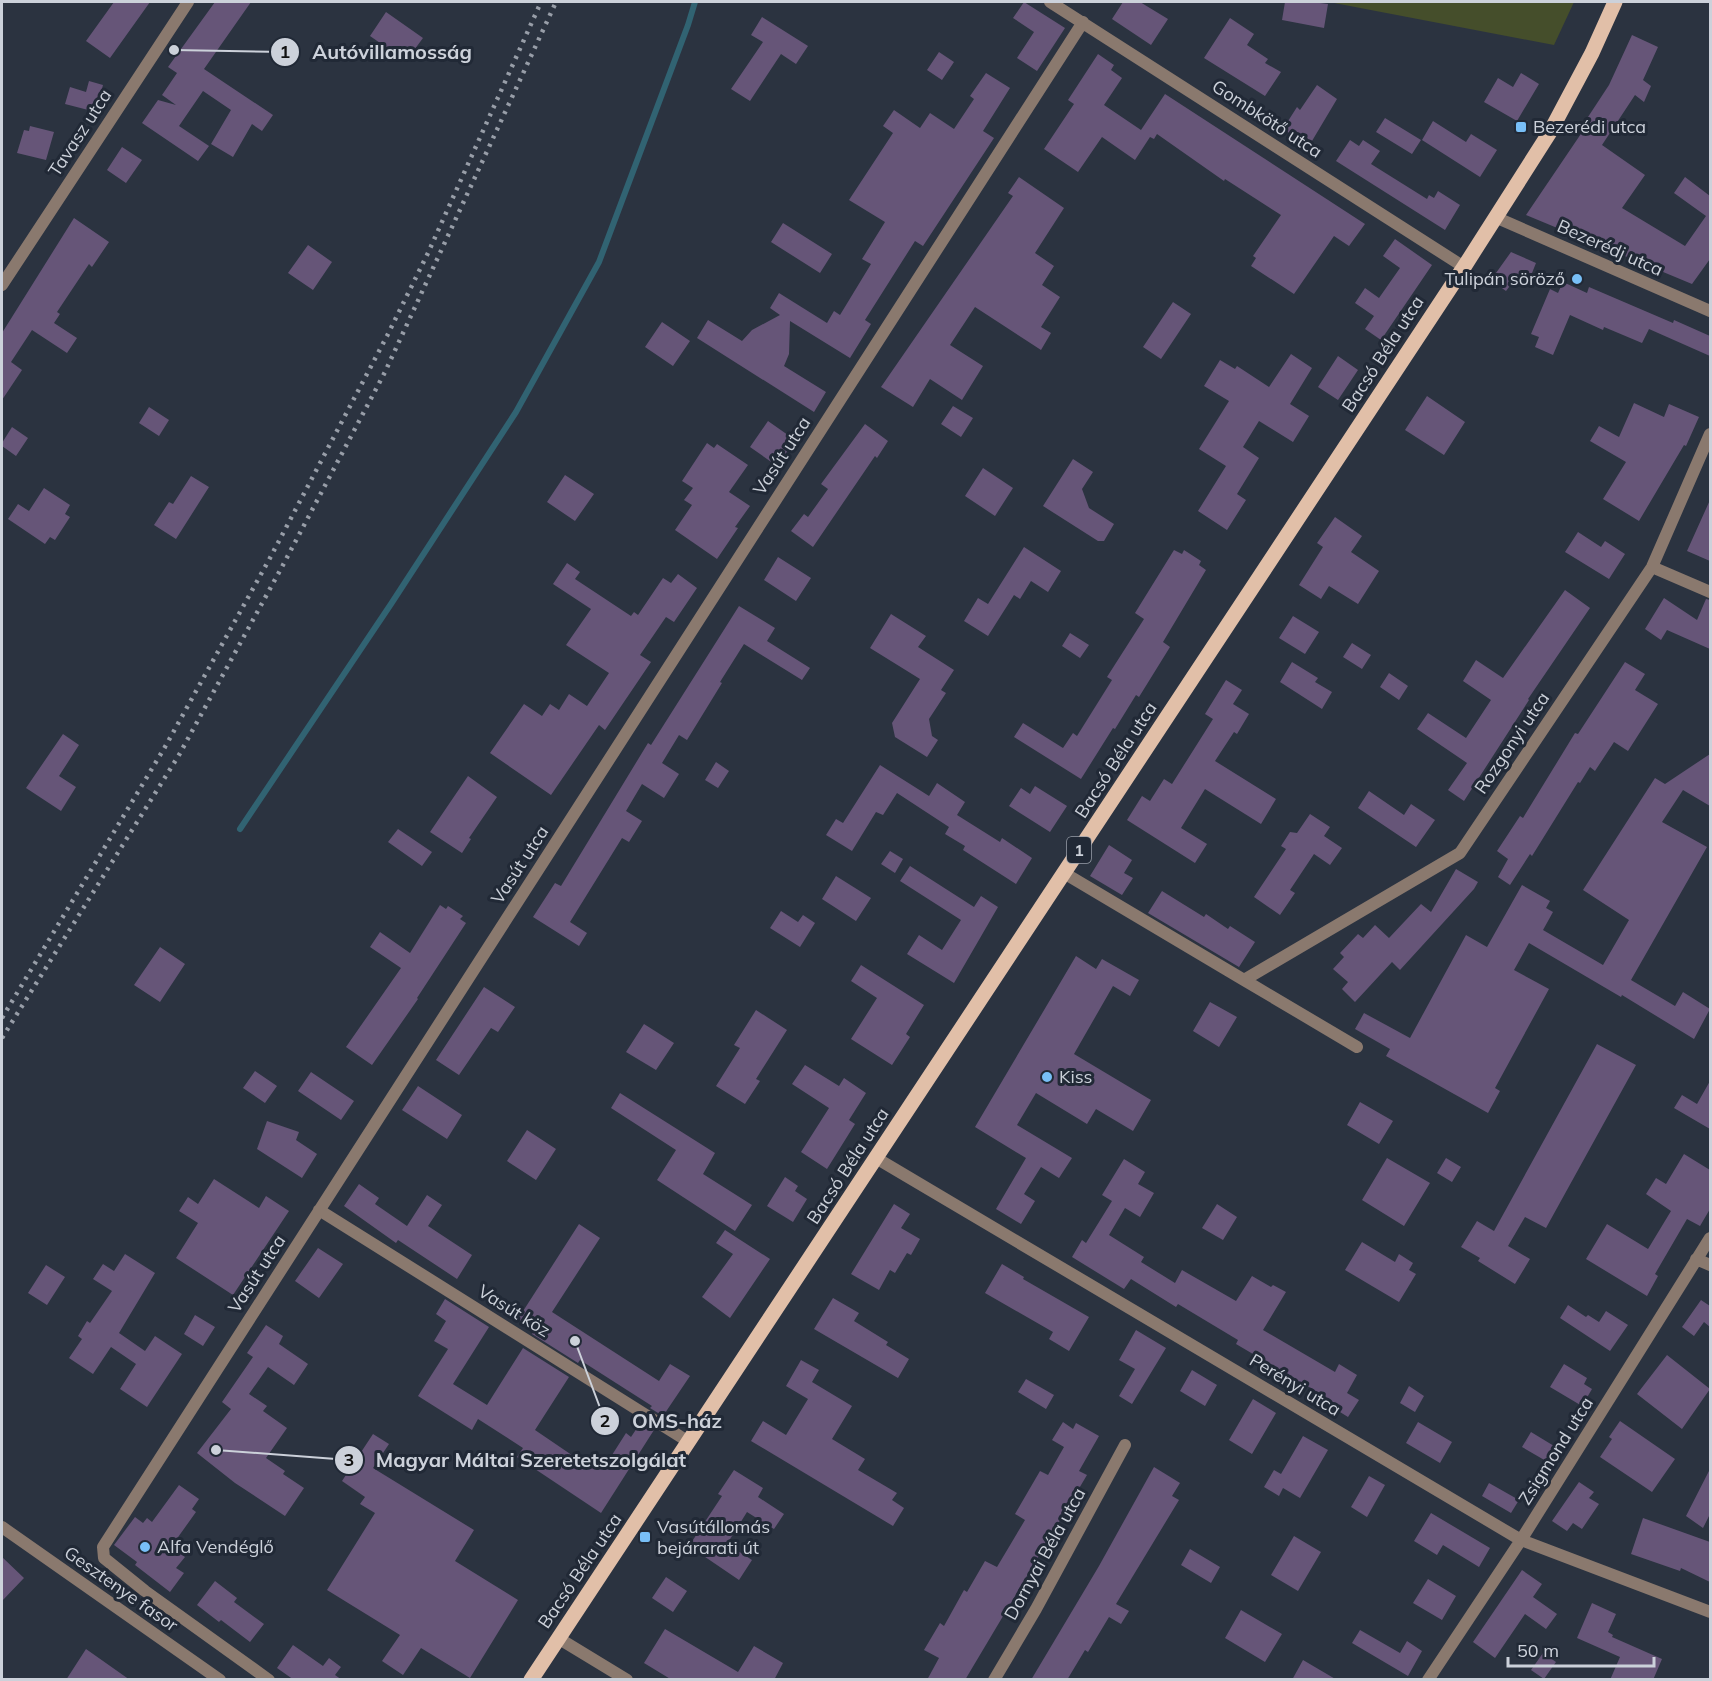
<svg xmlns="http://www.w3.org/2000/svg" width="1712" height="1681" viewBox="0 0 1712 1681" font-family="Mulish,sans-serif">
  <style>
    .green { fill: #454e2b }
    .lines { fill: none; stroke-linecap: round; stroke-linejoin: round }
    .stream { stroke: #316372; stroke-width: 6 }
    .building { fill: #665578 }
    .minor { stroke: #8a796e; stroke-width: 12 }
    .tertiary { stroke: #8a796e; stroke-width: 12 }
    .primary { stroke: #e1bfa8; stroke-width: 15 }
    .rail { stroke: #989ea8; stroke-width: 4.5; stroke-dasharray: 3 6; stroke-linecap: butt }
    .poi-dot { fill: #78bff7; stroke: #212936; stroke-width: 2 }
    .labels { text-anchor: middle; stroke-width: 6; stroke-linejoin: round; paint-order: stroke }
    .shield { fill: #212936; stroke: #999fa9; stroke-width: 1.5 }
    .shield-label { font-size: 16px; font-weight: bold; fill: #ccd1da }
    .street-label { font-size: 18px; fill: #ccd1da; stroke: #212936 }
    .poi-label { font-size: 18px; fill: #ccd1da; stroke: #212936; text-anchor: start }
    .leader { fill: none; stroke: #ccd1da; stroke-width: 2 }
    .callout-dot { fill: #ccd1da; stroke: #212936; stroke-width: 2 }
    .mark-label { font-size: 18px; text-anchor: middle; font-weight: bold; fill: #111 }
    .callout-label { font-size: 20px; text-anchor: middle; font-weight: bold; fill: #ccd1da; stroke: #212936; stroke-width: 6; stroke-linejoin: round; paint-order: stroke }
  </style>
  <rect width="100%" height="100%" fill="#2b3340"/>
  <path class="green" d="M1329 2H1574L1554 45Z"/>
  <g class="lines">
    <path class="stream" d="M240 829 391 604 516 412 599 262 688 25 695 2"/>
  </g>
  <path class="building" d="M114 2H150L110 58 86 41Z
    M215 2H251L204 69 273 115 262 131 252 124 233 157 211 144 231 110 203 91 179 126 209 146 198 161 142 123 158 100 176 105 162 95 177 73 168 67Z
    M1024 2 1065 28 1037 71 1017 58 1034 32 1013 18Z
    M1123 2H1140L1168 19 1151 45 1112 19Z
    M1285 2H1312L1328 4 1324 28 1282 20Z
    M386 12 423 38 406 61 370 36Z
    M762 17 808 46 796 64 781 54 750 101 731 89 763 42 751 35Z
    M1230 18 1254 34 1247 45 1268 59 1265 63 1281 72 1265 96 1204 58Z
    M1632 35 1658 47 1643 80 1651 86 1644 102 1635 95 1602 145 1645 175 1622 208 1685 246 1706 216 1674 193 1685 177 1710 196V259L1692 284 1526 215 1591 119 1588 117 1609 85Z
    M939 52 954 62 942 80 927 70Z
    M1098 54 1114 65 1111 70 1122 78 1104 105 1141 130 1165 94 1365 224 1349 246 1334 236 1294 294 1251 266 1256 258 1253 256 1281 215 1225 179 1224 181 1157 134 1154 139 1150 137 1135 160 1102 137 1078 172 1044 149 1074 104 1068 100Z
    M986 73 1010 88 983 131 994 138 923 246 915 241 865 320 871 324 850 358 790 321 789 354 784 366 826 392 814 412 697 338 708 320 742 341 752 330 780 315 770 308 779 293 827 323 834 311 840 315 871 264 862 259 885 222 849 200 893 133 883 126 894 110 920 128 930 113 954 129 974 99 970 96Z
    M1521 73 1539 84 1517 121 1484 102 1498 78 1513 87Z
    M89 81 103 85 96 112 65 104 70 87 86 92Z
    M1317 85 1337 99 1309 146 1283 129 1297 107 1300 110Z
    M1385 118 1421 140 1412 154 1376 132Z
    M1433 121 1466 142 1471 134 1497 150 1480 177 1422 140Z
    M30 126 54 132 46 160 17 153 24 130 29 131Z
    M1350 140 1359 146 1363 140 1380 151 1371 164 1427 199 1429 195 1434 198 1438 191 1460 205 1445 230 1336 161Z
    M122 147 142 160 126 183 107 170Z
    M1019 177 1064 208 1035 253 1054 266 1042 285 1060 297 1041 327 1051 333 1041 350 975 307 950 345 983 366 962 400 930 379 913 407 881 387 1013 196 1008 193Z
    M74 218 109 242 92 267 89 264 57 312 60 314 54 323 77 338 67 353 32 330 11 362 22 370 2 400V333Z
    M783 223 832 254 820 273 771 242Z
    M1395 239 1432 265 1381 340 1365 329 1374 316 1355 303 1365 288 1379 298 1400 268 1383 256Z
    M308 245 332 262 313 290 288 273Z
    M1511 252 1536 263 1528 283 1516 278 1506 291 1491 280Z
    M1563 282 1587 293 1589 287 1673 323 1674 320 1710 336V356L1649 329 1642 343 1604 327 1603 330 1570 315 1553 355 1535 347 1539 337 1531 334 1550 289 1558 293Z
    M1173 302 1191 314 1161 359 1143 347Z
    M662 322 690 341 673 366 645 347Z
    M1291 354 1312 368 1290 404 1309 416 1293 442 1259 421 1243 447 1259 458 1237 494 1246 500 1227 530 1198 511 1226 466 1199 449 1229 401 1204 386 1220 360 1235 369 1237 366 1269 387Z
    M1338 356 1358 370 1338 400 1318 387Z
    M1427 396 1465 422 1444 455 1405 430Z
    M1634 403 1664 417 1669 404 1699 417 1686 446 1684 445 1639 521 1603 499 1626 462 1590 441 1599 426 1619 437Z
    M953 406 973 418 961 437 941 424Z
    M149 407 169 420 159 436 139 423Z
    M768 421 795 440 777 466 750 447Z
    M865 424 888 441 877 458 875 456 813 547 791 531 804 514 808 517 828 489 821 484Z
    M12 427 28 438 16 456 2 446V443Z
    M707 443 714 448 717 444 748 465 729 492 750 506 735 527 738 528 717 559 675 530 692 505 684 500 693 488 682 481Z
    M1073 459 1093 472 1082 489 1089 508 1114 524 1104 541H1098L1043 506Z
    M983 468 1013 488 995 516 965 496Z
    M565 475 594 494 575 521 547 502Z
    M191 476 209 487 176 539 154 525 169 502 173 504Z
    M44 488 70 505 65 514 70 517 55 540 50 537 45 544 8 519 18 504 29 511Z
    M1710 500V561L1687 551Z
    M1335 517 1362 536 1351 552 1379 571 1358 604 1329 586 1321 599 1299 585 1323 547 1317 543Z
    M1578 532 1601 547 1605 541 1625 554 1609 579 1565 552Z
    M1024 547 1061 571 1048 592 1031 581 1020 599 1014 595 988 636 964 621 978 598 988 604Z
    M1174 550 1182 554 1184 550 1201 561 1199 565 1206 570 1163 642 1170 647 1139 697 1136 695 1115 729 1113 728 1081 779 1014 737 1023 723 1063 748 1073 733 1077 736 1112 680 1107 677 1144 619 1135 613Z
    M778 557 811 578 796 601 764 580Z
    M567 563 580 572 575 579 631 616 634 612 638 615 663 578 671 583 678 574 697 588 674 622 666 617 640 655 651 662 605 730 599 725 551 795 490 753 524 704 542 716 550 704 559 710 569 694 587 706 609 673 566 645 591 609 553 584Z
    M1565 590 1590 608 1528 699 1529 700 1464 801 1448 790 1467 763 1417 729 1428 713 1466 738 1491 700 1463 681 1476 660 1503 678Z
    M1664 598 1697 620 1706 599 1710 600V649L1667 630 1661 640 1645 629Z
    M739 606 775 628 767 641 810 668 802 680 744 644 720 682 722 683 687 740 679 735 662 763 679 774 664 798 642 784 626 811 642 821 629 842 622 838 570 922 587 933 579 946 533 917 555 883 561 886 648 743 651 745Z
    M891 614 926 636 918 647 954 670 941 690 946 693 929 719 932 736 938 740 927 757 895 737 892 723 920 679 870 648Z
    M1293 616 1319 632 1305 654 1279 638Z
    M1070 633 1089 645 1080 658 1062 646Z
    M1352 643 1371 655 1362 669 1343 657Z
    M1292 662 1318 678 1315 682 1332 692 1322 709 1280 682Z
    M1625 662 1645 674 1635 690 1658 704 1628 751 1614 742 1595 771 1590 767 1580 783 1578 782 1532 856 1530 854 1510 885 1498 877 1508 859 1497 851 1520 816 1523 818 1575 733 1578 734Z
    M1389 673 1408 686 1399 700 1380 687Z
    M1226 680 1242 690 1233 704 1249 714 1237 734 1234 732 1215 761 1276 799 1261 824 1205 789 1181 828 1207 844 1195 863 1127 820 1142 796 1150 801 1164 779 1172 784 1213 719 1205 714Z
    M63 734 79 745 59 776 76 787 61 811 26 788Z
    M1710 754V806L1683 790 1662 822 1707 847 1631 980 1675 1006 1683 992 1710 1009 1694 1039 1622 995 1621 997 1529 943 1514 970 1549 989 1495 1088 1500 1091 1488 1113 1386 1056 1390 1049 1355 1029 1364 1013 1410 1038 1466 935 1487 947 1522 885 1550 901 1546 908 1553 912 1543 930 1603 965 1629 920 1583 890 1655 778 1665 784Z
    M716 762 729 771 718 788 705 780Z
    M880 765 929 796 937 783 965 802 957 815 1000 842 1002 838 1032 858 1016 884 963 850 965 846 945 834 949 827 897 793 883 815 876 812 852 851 826 835 836 819 843 823Z
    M468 776 497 797 469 838 471 839 462 853 430 832Z
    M1035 786 1067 806 1050 832 1009 806 1021 788 1030 794Z
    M1369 791 1404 815 1411 804 1435 820 1416 847 1358 808Z
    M1310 814 1330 827 1324 836 1342 848 1330 865 1314 854 1290 890 1295 893 1280 915 1254 897 1286 849 1281 846 1290 832 1297 833Z
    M398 829 432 852 422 866 388 842Z
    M1109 845 1132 860 1124 873 1133 878 1122 895 1090 876Z
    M890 851 903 859 895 873 881 864Z
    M910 866 974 907 981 896 998 907 954 983 907 954 919 935 942 950 961 920 900 881Z
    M1456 869 1478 882 1474 889 1400 970 1392 962 1355 1002 1342 989 1348 982 1333 969 1344 957 1340 953 1358 934 1363 938 1375 925 1389 938 1421 904 1431 912Z
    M836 876 871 898 856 921 822 899Z
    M1162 891 1204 917 1206 914 1228 929 1230 926 1255 942 1239 967 1148 913Z
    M440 905 446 909 448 906 463 916 460 919 466 923 417 998 418 999 372 1065 346 1047 401 968 370 947 380 932 410 953Z
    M781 911 798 922 803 915 815 923 800 947 770 928Z
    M160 947 185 964 160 1002 134 985Z
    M1076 956 1096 969 1102 959 1139 980 1130 996 1113 986 1074 1054 1151 1100 1133 1131 1096 1109 1087 1124 1036 1093 1017 1125 1072 1158 1059 1178 1041 1167 1024 1194 1035 1201 1021 1224 996 1209 1026 1158 975 1127Z
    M861 965 924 1005 906 1034 910 1037 892 1065 851 1039 877 998 851 981Z
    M484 987 515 1007 498 1032 491 1028 459 1075 436 1060Z
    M1210 1002 1237 1017 1219 1047 1193 1031Z
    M756 1010 787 1030 756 1079 760 1081 745 1104 716 1086 740 1048 734 1045Z
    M644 1024 674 1043 656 1070 626 1052Z
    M1597 1044 1636 1065 1546 1228 1525 1217 1508 1246 1530 1259 1515 1284 1478 1261 1480 1258 1461 1247 1477 1221 1494 1231Z
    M805 1065 839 1086 844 1078 866 1093 849 1120 855 1124 827 1169 801 1152 829 1108 792 1084Z
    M255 1071 277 1086 265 1103 243 1088Z
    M311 1072 354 1101 341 1120 298 1091Z
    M1710 1081V1129L1674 1108 1682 1095 1697 1104Z
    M418 1086 462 1115 447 1139 402 1110Z
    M620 1093 715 1153 703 1174 752 1205 735 1231 657 1180 676 1150 611 1108Z
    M1360 1102 1393 1121 1379 1144 1347 1125Z
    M267 1121 299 1132 296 1140 317 1154 302 1178 257 1149Z
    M527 1130 556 1149 536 1180 507 1161Z
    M1684 1154 1710 1170V1209L1700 1226 1687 1219 1655 1274 1658 1276 1647 1296 1586 1259 1607 1224 1648 1249 1671 1211 1646 1194 1656 1178 1666 1184Z
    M1387 1158 1430 1183 1404 1226 1362 1200Z
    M1446 1158 1461 1167 1452 1182 1437 1173Z
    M1124 1159 1145 1172 1138 1184 1154 1193 1140 1217 1125 1208 1109 1235 1144 1257 1141 1262 1175 1283 1182 1270 1236 1301 1252 1276 1271 1287 1273 1285 1286 1292 1263 1330 1335 1372 1339 1364 1357 1375 1347 1393 1359 1400 1348 1417 1319 1399 1321 1394 1236 1344 1238 1340 1178 1304 1176 1307 1131 1279 1124 1289 1072 1257 1082 1240 1086 1243 1112 1201 1102 1195Z
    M785 1177 798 1186 795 1191 807 1199 793 1222 767 1206Z
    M214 1179 259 1208 266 1196 289 1211 233 1295 176 1258 198 1223 179 1211 188 1197 198 1204Z
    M359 1184 379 1198 375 1204 407 1226 427 1195 442 1205 428 1226 472 1255 457 1279 398 1240 396 1243 344 1206Z
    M894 1204 910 1214 901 1228 920 1239 911 1255 907 1253 895 1273 890 1270 879 1290 851 1274Z
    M1217 1204 1237 1217 1223 1240 1202 1228Z
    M579 1224 600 1238 552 1312 659 1381 670 1364 690 1376 663 1416 650 1408 652 1406 580 1360 578 1363 532 1334 534 1330 518 1319Z
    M725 1230 770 1259 730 1318 702 1297 733 1254 716 1243Z
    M1362 1242 1395 1262 1399 1254 1413 1263 1409 1270 1416 1274 1399 1302 1345 1270Z
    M318 1248 343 1264 319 1298 295 1281Z
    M125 1254 155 1273 119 1333 145 1351 155 1336 182 1354 147 1407 120 1389 136 1364 111 1347 93 1374 69 1358 82 1339 78 1336 87 1321 90 1323 112 1291 93 1279 103 1264 114 1271Z
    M1002 1264 1024 1277 1023 1279 1089 1317 1069 1351 1049 1339 1053 1332 985 1293Z
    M46 1265 65 1277 47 1305 28 1293Z
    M833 1298 859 1313 854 1321 888 1342 886 1345 909 1359 898 1378 814 1329Z
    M445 1299 489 1327 453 1384 487 1405 523 1348 569 1377 535 1430 585 1464 590 1456 605 1466 626 1433 631 1437 641 1422 654 1430 601 1513 517 1457 523 1448 478 1419 472 1430 418 1396 448 1349 434 1341 446 1321 436 1314Z
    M1701 1300 1710 1306V1327L1704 1322 1694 1336 1682 1327Z
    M1568 1305 1586 1317 1588 1315 1599 1322 1606 1311 1628 1325 1610 1351 1560 1318Z
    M195 1315 215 1327 203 1346 184 1334Z
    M266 1325 283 1336 279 1344 308 1364 294 1385 268 1367 249 1394 267 1406 263 1411 287 1428 266 1458 285 1471 283 1474 304 1488 285 1516 235 1483 197 1453 231 1409 222 1402 253 1357 247 1353Z
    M1136 1330 1166 1348 1132 1404 1119 1396 1135 1369 1119 1360Z
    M1667 1355 1710 1389 1682 1429 1637 1394Z
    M801 1360 819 1370 812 1382 852 1406 832 1439 865 1459 858 1470 897 1493 892 1500 904 1508 893 1526 751 1441 763 1421 786 1435 808 1399 786 1386Z
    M1564 1364 1587 1378 1584 1384 1592 1389 1582 1406 1550 1387Z
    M1192 1370 1217 1385 1205 1406 1180 1391Z
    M1026 1379 1054 1395 1046 1409 1018 1392Z
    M1409 1386 1424 1396 1415 1412 1400 1403Z
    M1253 1399 1276 1413 1252 1454 1229 1440Z
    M1620 1421 1675 1459 1652 1492 1600 1457 1612 1439 1609 1437Z
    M1063 1422 1073 1429 1076 1423 1099 1436 1079 1471 1087 1475 965 1680H927L939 1658 924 1650 940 1623 944 1626 964 1590 967 1592 985 1561 997 1567 1025 1520 1015 1514 1040 1471 1048 1475 1064 1447 1052 1440Z
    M1418 1422 1452 1442 1440 1463 1406 1443Z
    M1531 1432 1554 1446 1546 1461 1522 1447Z
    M373 1434 389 1444 373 1468 474 1530 455 1561 518 1600 470 1678 421 1648 403 1675 382 1661 400 1635 327 1590 375 1513 360 1504 365 1497 342 1481Z
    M1303 1436 1328 1450 1300 1498 1283 1488 1279 1496 1264 1487 1274 1470 1281 1474Z
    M1154 1467 1180 1483 1172 1496 1179 1500 1116 1604 1129 1611 1121 1624 1109 1617 1088 1652 1085 1650 1067 1680H1031L1099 1566Z
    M1710 1469V1514L1703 1528 1686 1516Z
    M734 1470 763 1488 758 1497 784 1514 774 1529 747 1512 727 1544 752 1560 739 1580 689 1546 722 1496 718 1494Z
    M1369 1476 1385 1485 1367 1517 1351 1507Z
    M1579 1482 1594 1492 1589 1498 1599 1504 1582 1529 1573 1523 1567 1531 1552 1521Z
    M1489 1483 1519 1500 1511 1513 1482 1496Z
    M179 1485 199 1499 192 1509 196 1512 176 1540 178 1541 173 1548 185 1557 176 1568 184 1573 170 1592 135 1565 137 1562 114 1545 135 1517 143 1523 147 1518 152 1522Z
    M1431 1513 1490 1548 1479 1567 1443 1545 1437 1555 1414 1541Z
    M1643 1518 1710 1542V1582L1681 1568 1680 1571 1631 1554Z
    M1294 1536 1321 1552 1298 1591 1271 1575Z
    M1190 1549 1220 1567 1211 1583 1181 1565Z
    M2 1557 24 1578 2 1601Z
    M1522 1570 1542 1584 1533 1597 1557 1614 1546 1629 1525 1614 1495 1658 1473 1642Z
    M666 1577 687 1591 673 1612 652 1598Z
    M1428 1579 1456 1596 1442 1620 1413 1603Z
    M215 1581 237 1598 234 1602 264 1624 250 1642 221 1620 219 1622 197 1605Z
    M1592 1603 1616 1614 1608 1632 1613 1635 1612 1637 1662 1659 1653 1680H1610L1620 1657 1577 1638Z
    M1241 1610 1282 1634 1265 1662 1225 1638Z
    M665 1629 738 1672 754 1646 783 1663 774 1680H672L644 1663Z
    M1360 1630 1400 1653 1407 1641 1422 1651 1408 1676 1352 1643Z
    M293 1645 323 1666 329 1658 341 1667 335 1675 342 1680H294L277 1668Z
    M86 1649 130 1680H66Z
    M1543 1653 1556 1662 1544 1679 1531 1670Z
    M1303 1660 1337 1680H1292Z"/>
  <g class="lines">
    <path class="minor" d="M1050 2 1464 267
      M1495 217 1710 311
      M2 285 188 2
      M1652 567 1710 592
      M1064 873 1244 980 1460 853 1652 567 1710 434
      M1244 980 1357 1047
      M876 1158 1521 1540 1710 1612
      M319 1210 689 1442
      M1696 1259 1710 1265
      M558 1638 627 1680
      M269 1680 145 1591 104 1558 103 1547 1083 22
      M994 1680 1036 1609 1125 1445
      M1428 1680 1521 1540 1710 1238"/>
    <path class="tertiary" d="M2 1527 220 1680"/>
    <path class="primary" d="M531 1680 1464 267 1550 132 1592 53 1615 2"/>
    <path class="rail" d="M2 1018 165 747 270 558 387 336 428 253 541 2
      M2 1038 179 755 283 565 385 372 556 2"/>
  </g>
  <g class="poi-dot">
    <rect x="1515" y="121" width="12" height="12" rx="3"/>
    <circle cx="1577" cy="279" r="6"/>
    <circle cx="1047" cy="1077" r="6"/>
    <rect x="639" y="1531" width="12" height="12" rx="3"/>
    <circle cx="145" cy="1547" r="6"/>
  </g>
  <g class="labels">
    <rect class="shield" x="1067" y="837" width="24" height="26" rx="4.5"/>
    <g class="shield-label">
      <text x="1079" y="856">1</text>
    </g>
    <g class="street-label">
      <text transform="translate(1267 119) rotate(33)" y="6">Gombkötő utca</text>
      <text transform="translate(80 133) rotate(-57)" y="6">Tavasz utca</text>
      <text transform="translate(1610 248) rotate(24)" y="6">Bezerédj utca</text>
      <text transform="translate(1383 354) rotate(-57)" y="6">Bacsó Béla utca</text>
      <text transform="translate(782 456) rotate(-57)" y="6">Vasút utca</text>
      <text transform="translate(1512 743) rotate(-56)" y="6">Rozgonyi utca</text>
      <text transform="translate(1116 760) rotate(-57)" y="6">Bacsó Béla utca</text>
      <text transform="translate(520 865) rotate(-57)" y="6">Vasút utca</text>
      <text transform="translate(848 1166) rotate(-57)" y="6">Bacsó Béla utca</text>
      <text transform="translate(257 1274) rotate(-57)" y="6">Vasút utca</text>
      <text transform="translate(514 1311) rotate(32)" y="6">Vasút köz</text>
      <text transform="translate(1295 1385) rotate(31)" y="6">Perényi utca</text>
      <text transform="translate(1556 1451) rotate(-58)" y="6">Zsigmond utca</text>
      <text transform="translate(1045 1554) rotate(-61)" y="6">Dornyai Béla utca</text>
      <text transform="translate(580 1571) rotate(-56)" y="6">Bacsó Béla utca</text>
      <text transform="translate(121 1589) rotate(35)" y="6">Gesztenye fasor</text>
    </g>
    <g class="poi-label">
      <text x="1533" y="133">Bezerédi utca</text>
      <text x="1565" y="285" text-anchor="end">Tulipán söröző</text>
      <text x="1059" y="1083">Kiss</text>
      <text x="657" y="1533">Vasútállomás<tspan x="657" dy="21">bejárarati út</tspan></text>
      <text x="157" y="1553">Alfa Vendéglő</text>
    </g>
  </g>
  <path class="leader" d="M174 50L285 52M575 1341L605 1421M216 1450L349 1460"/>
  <g class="callout-dot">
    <circle cx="174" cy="50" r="6"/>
    <circle cx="575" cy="1341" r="6"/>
    <circle cx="216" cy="1450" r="6"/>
    <circle cx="285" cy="52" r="15"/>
    <circle cx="605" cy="1421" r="15"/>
    <circle cx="349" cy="1460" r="15"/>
  </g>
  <g class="mark-label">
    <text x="285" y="58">1</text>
    <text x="605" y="1427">2</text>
    <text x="349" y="1466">3</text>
  </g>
  <g class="callout-label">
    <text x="392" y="59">Autóvillamosság</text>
    <text x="677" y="1428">OMS-ház</text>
    <text x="531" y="1467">Magyar Máltai Szeretetszolgálat</text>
  </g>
  <rect width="1712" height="1681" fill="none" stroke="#ccd1da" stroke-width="6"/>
  <path d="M1508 1657v9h146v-9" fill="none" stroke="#ccd1da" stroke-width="3"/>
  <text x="1517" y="1657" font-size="18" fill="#ccd1da" stroke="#212936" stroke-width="4.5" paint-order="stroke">50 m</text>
</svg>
